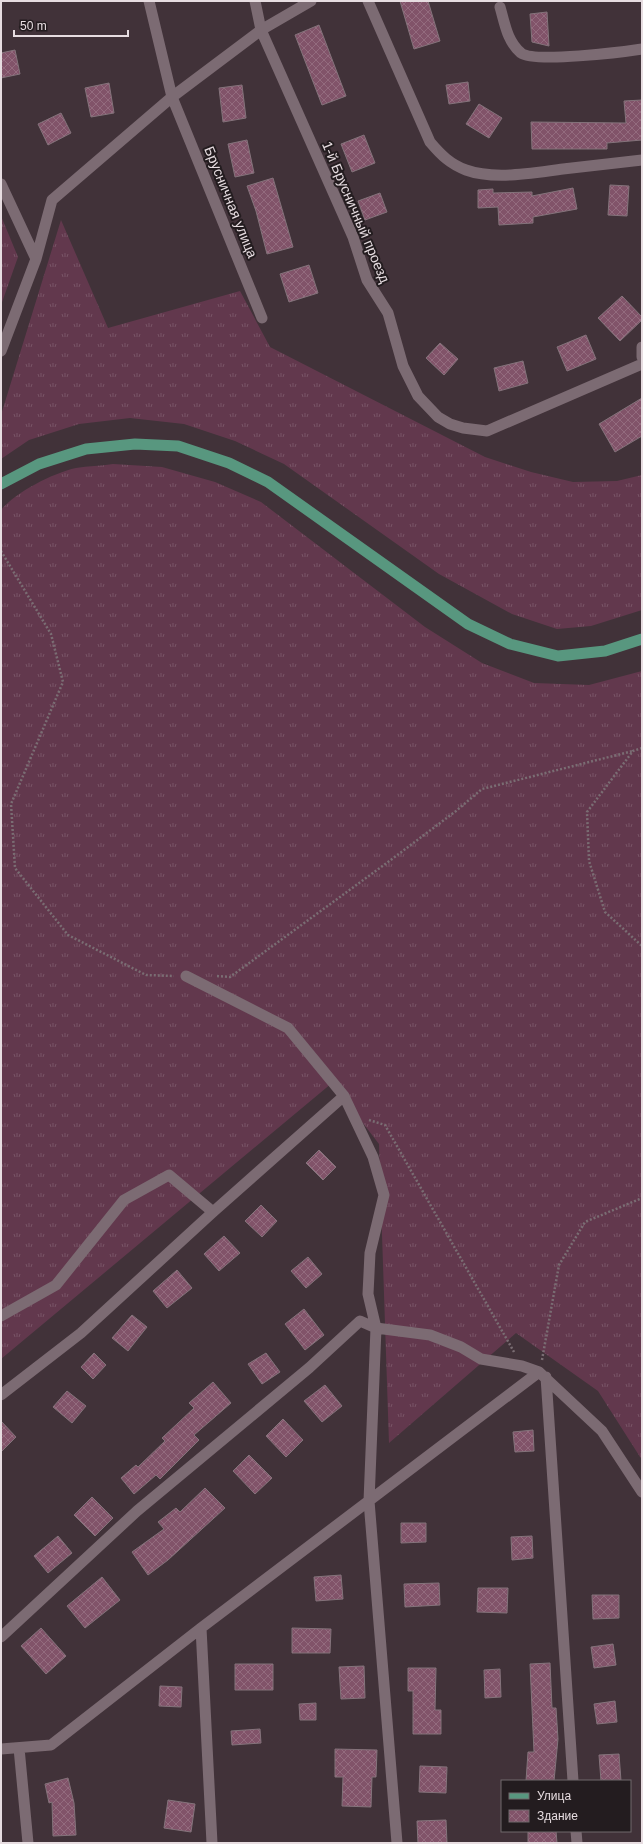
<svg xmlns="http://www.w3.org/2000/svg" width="643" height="1844" viewBox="0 0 643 1844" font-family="Arial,sans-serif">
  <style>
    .grass { fill: url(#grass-tufts) }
    .building { fill: url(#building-cross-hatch); stroke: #84737b }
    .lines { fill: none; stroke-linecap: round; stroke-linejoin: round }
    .path { stroke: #7a6d73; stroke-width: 2.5; stroke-dasharray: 2 2; stroke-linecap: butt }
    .minor { stroke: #7c6b73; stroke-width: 11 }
    .primary { stroke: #58977f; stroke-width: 11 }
    .labels { text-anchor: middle; stroke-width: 4; stroke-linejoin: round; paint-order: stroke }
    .street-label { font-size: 14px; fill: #e7dde1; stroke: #231c1f }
  </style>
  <defs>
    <pattern id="grass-tufts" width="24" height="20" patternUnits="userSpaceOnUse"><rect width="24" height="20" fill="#62384d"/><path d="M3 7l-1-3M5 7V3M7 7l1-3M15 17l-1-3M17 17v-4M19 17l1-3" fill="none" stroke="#785466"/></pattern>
    <pattern id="building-cross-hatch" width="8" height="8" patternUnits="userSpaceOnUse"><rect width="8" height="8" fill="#815369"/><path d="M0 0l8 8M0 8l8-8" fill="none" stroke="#936b7e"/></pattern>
  </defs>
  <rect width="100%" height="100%" fill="#413239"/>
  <path class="grass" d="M1 216 18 257 1 305Z
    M61 220 108 328 240 291 270 347 485 457 531 472 573 482 617 481 642 475V610L591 626 557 629 512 614 439 574 284 464 235 441 184 424 130 418 79 424 29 440 1 459V415Z
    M113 464 162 467 215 482 261 502 425 627 482 663 534 683 589 685 642 671V1460L598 1391 516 1333 389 1443 379 1144 332 1083 1 1359V510C16 492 53 473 76 468 88 466 101 466 113 464Z"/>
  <path class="building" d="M400 1H428L440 41 414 49Z
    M547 12 549 46 532 42 530 14Z
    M319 25 346 96 322 105 295 35Z
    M15 50 20 74 1 78V53Z
    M468 82 470 101 449 104 446 85Z
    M109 83 114 113 91 117 85 88Z
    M242 85 246 118 223 122 219 88Z
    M642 100V140L607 143V149H532L531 122 626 123 624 101Z
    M479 104 502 118 489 138 466 124Z
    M61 113 71 133 48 145 38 124Z
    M364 135 375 163 352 172 341 144Z
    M247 140 254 173 235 177 228 144Z
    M273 178 293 247 267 254 256 211 247 186Z
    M610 185 629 186 627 216 608 215Z
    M573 188 577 209 533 217V223L499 225 498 207 478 208V190L493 189V193L532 192V196Z
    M380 193 387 212 365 220 358 201Z
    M309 265 318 293 289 302 280 274Z
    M622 296 642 317V320L620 341 598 318Z
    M586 335 596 359 567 371 557 347Z
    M440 343 458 359 444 375 426 358Z
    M523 361 528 383 499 391 494 368Z
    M642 398V436L615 452 599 424Z
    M319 1150 336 1167 323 1180 306 1163Z
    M261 1205 277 1221 262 1237 245 1221Z
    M224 1236 240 1253 219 1271 204 1254Z
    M308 1257 322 1274 306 1288 291 1271Z
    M177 1270 192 1288 167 1308 153 1291Z
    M304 1309 324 1335 305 1350 285 1324Z
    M132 1315 147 1327 128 1351 112 1338Z
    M94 1353 106 1365 93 1379 81 1367Z
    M266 1353 280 1372 262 1384 248 1364Z
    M213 1382 231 1403 194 1435 199 1440 160 1479 156 1475 134 1494 121 1478 136 1465 138 1467 165 1441 162 1438 194 1408 189 1403Z
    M325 1385 342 1406 322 1422 304 1401Z
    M67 1391 86 1406 72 1423 53 1407Z
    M283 1419 303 1440 286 1457 266 1436Z
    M1 1421 16 1437 1 1452Z
    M533 1430 534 1451 515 1452 513 1432Z
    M249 1455 272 1478 255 1494 233 1471Z
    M205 1488 225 1508 168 1560 148 1575 132 1552 164 1529 158 1522 176 1508 180 1512Z
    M92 1497 113 1518 95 1536 74 1515Z
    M401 1523H426V1542L401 1543Z
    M58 1536 72 1553 48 1573 34 1556Z
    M532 1536 533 1558 512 1560 511 1537Z
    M341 1575 343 1599 316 1601 314 1577Z
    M102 1577 120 1600 85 1628 67 1606Z
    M439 1583 440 1605 405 1607 404 1584Z
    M478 1588H508L507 1613 477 1612Z
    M592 1595H619V1618L593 1619Z
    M41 1628 66 1656 46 1674 21 1646Z
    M292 1628 331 1629 330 1653H292Z
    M613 1644 616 1665 594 1668 591 1647Z
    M550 1663 552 1708H556L558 1739 554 1781H526L528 1752H534L530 1664Z
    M235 1664H273V1690H235Z
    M364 1666 365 1698 341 1699 339 1667Z
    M408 1668H436L435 1710H441V1734H413V1691H408Z
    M500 1669 501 1697 485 1698 484 1670Z
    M160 1686 182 1687 181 1707 159 1706Z
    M615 1701 617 1722 597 1724 594 1704Z
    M316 1703V1720H300L299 1704Z
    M260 1729 261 1743 232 1745 231 1731Z
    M335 1749 377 1750 376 1777H372L371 1807 342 1806 343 1777H335Z
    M619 1754 621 1781H601L599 1755Z
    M420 1766 447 1767 446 1793 419 1792Z
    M68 1778 74 1803 76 1835 53 1836 52 1802 49 1803 45 1784Z
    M168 1800 195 1804 191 1832 164 1828Z
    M446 1820 447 1843H418L417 1821Z
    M528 1831H556L557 1843H528Z"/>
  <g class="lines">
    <path class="path" d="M1 551 51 634 63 682 11 804 15 868 68 935 146 975 174 976
      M642 748 633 751 587 812 589 861 605 912 642 946
      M217 976 230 977 388 862 456 811 482 789 633 751
      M369 1120 385 1125 514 1352
      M542 1360 559 1265 585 1222 642 1198"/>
    <path class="minor" d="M149 1 172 97 262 318
      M255 1 261 30 353 237 367 280 388 313 403 366 418 396 438 417 450 424 463 428 487 431 642 364
      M368 1 430 142C441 155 450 164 466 170 493 180 535 173 563 169 589 166 616 163 642 160
      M500 7C505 24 507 41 521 53 534 63 623 52 642 49
      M1 184 36 259
      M642 347V357
      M1 351 36 259 52 200 172 97 261 30 311 1
      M186 976 288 1028 344 1096 373 1157 384 1195 370 1253 368 1294 376 1328 430 1335 461 1347 481 1359 522 1366 539 1372 602 1431 642 1492
      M1 1316 56 1285 124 1200 169 1175 213 1212
      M546 1377 573 1781
      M1 1395 81 1333 213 1212 344 1096
      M201 1628 212 1843
      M1 1637 137 1511 309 1368 360 1321 376 1328 369 1501 397 1843
      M19 1748 28 1843
      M1 1749 51 1745 201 1628 539 1372
      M576 1831 577 1843"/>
    <path class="primary" d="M1 484 39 464 86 449 135 444 178 446 229 463 268 482 468 624 510 644 558 656 605 651 642 639"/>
  </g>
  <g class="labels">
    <g class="street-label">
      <text transform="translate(231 202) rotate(68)" y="5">Брусничная улица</text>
      <text transform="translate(356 212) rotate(67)" y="5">1-й Брусничный проезд</text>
    </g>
  </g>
  <rect width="643" height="1844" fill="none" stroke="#e7dde1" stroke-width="4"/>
  <rect x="501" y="1780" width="130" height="52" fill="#231c1f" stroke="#71696d"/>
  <rect x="509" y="1793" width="20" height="6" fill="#58977f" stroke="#71696d"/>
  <text x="537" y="1800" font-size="12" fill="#e7dde1">Улица</text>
  <rect x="509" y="1810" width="20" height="12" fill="url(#building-cross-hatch)" stroke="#71696d"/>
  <text x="537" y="1820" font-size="12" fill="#e7dde1">Здание</text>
  <path d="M14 30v6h114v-6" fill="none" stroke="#e7dde1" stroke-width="2"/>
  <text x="20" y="30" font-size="12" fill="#e7dde1" stroke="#231c1f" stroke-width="3" paint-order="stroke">50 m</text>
</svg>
